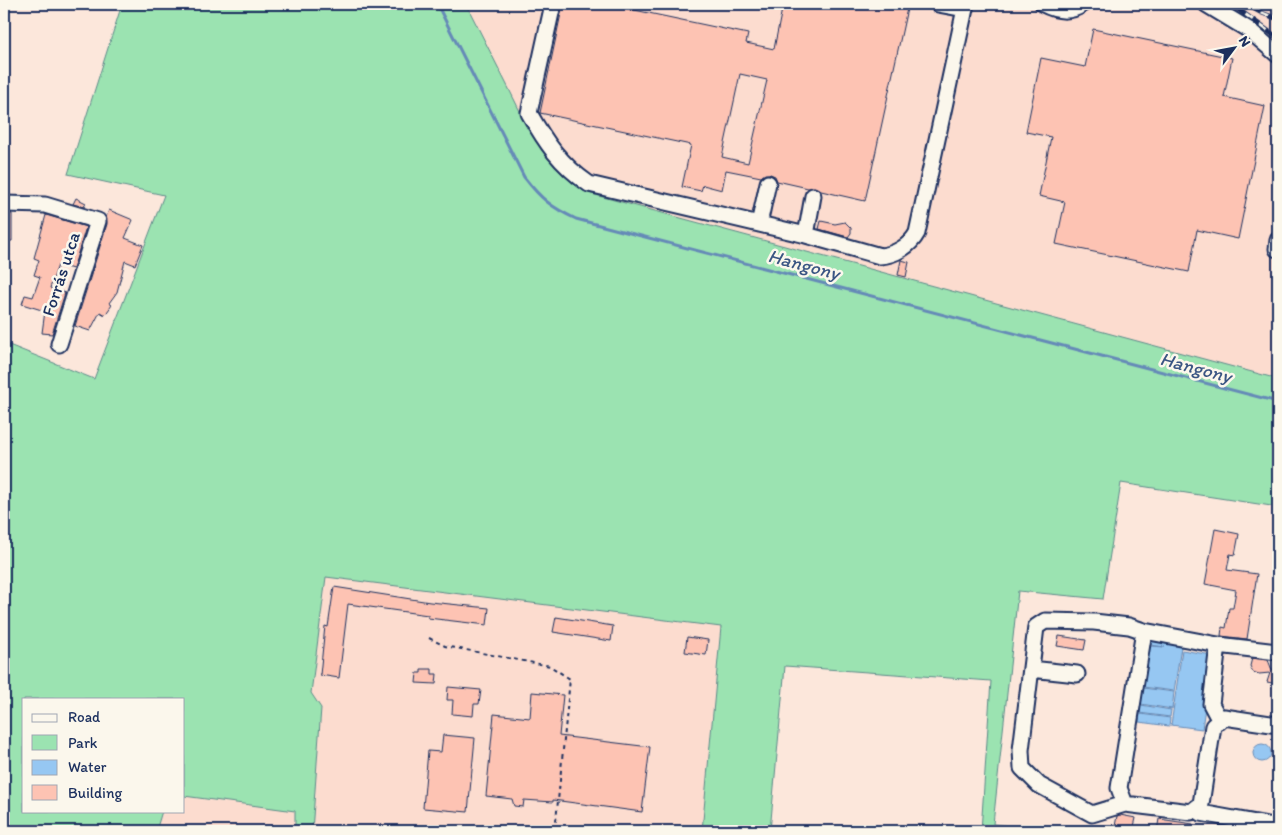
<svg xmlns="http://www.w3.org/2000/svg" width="1282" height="835" viewBox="0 0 1282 835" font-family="Itim,sans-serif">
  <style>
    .built { fill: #fcdccf }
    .green { fill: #9be3b1; stroke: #5b8988 }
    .water { fill: #96c7f2; stroke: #658ab7 }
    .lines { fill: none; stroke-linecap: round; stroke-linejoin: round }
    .stream { stroke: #658ab7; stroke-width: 3 }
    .building { fill: #fdc3b3; stroke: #1b2f5e; fill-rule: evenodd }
    .minor-casing { stroke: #1b2f5e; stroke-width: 19 }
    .path { stroke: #1b2f5e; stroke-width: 2; stroke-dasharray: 4 4; stroke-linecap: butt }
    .minor { stroke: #fbf7ec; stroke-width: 15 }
    .rail-casing { stroke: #1b2f5e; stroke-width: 5 }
    .rail { stroke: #fbf7ec; stroke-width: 3; stroke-dasharray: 9; stroke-linecap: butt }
    .labels { text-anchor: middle; stroke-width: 5; stroke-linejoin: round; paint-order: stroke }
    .street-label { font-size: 18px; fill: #1b2f5e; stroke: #fbf7ec }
    .water-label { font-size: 19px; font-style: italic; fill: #3a5583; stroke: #fbf7ec }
  </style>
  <rect width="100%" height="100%" fill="#fce7db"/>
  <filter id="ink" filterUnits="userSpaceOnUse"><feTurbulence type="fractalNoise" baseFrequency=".02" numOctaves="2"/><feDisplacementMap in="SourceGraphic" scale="10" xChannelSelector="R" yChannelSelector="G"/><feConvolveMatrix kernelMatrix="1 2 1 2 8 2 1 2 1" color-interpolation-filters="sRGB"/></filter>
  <g filter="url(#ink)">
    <path class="built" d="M466 4H1278V379L589 193 566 179 545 156 528 128Z
      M326 577 721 627 702 831H312L321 708 311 693Z
      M184 796 296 811 295 831H156L162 811H184Z"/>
    <path class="green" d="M122 4H466C480 32 495 61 509 89 531 133 544 167 588 193L1278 379V507L1121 483 1103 599 1018 591 993 824 1051 831H981L991 681 785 666 770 831H702L721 627 326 577 311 693 321 708 312 831H295V811L184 796V699H24V811H162L156 831H4V343L94 379 164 195 68 174Z"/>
    <path class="water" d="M1152 637 1182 641 1174 691 1143 687 1150 646 1165 647 1151 645Z
      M1182 650 1212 655 1202 729 1171 725Z
      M1143 688 1174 692 1172 709 1141 704Z
      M1141 705 1171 710 1170 717 1139 713Z
      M1140 714 1170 718 1169 726 1139 722Z
      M1253 753a9 9 0 1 1 18 0a9 9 0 1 1-18 0Z"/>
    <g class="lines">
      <path class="stream" d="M437 4 524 177C541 199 551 207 576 219L1278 402"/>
    </g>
    <path class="building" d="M563 4H606L748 34 746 43 774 49 783 4H908L865 201 821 191 815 187 808 188 777 181 775 176 770 174H765L761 177 726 170 722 190 703 185 701 191 682 187 691 145 540 113ZM740 74 767 80 748 163 722 157Z
      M1093 29 1232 58 1224 97 1265 106 1238 239 1197 230 1189 272 1056 244 1065 202 1039 196 1051 137 1026 132 1041 58 1085 67Z
      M76 198 86 203 84 207 73 204Z
      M109 210 133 220 125 238 143 245 135 265 125 261 117 292 109 303 112 305 105 315 100 312 90 331 75 326 107 224 106 217Z
      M4 213 12 214V241H4Z
      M46 215 86 227 73 269 58 265 50 288 65 293 52 334 42 333 45 311 22 304 25 295 33 297 40 277 34 275 39 260 34 258Z
      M821 221 835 224 845 222 851 228V233L848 237 819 229Z
      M901 260 909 262 906 277 898 275Z
      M1215 529 1239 534 1235 555 1230 554 1227 570 1257 574 1247 639 1221 636 1222 627 1226 628 1229 608H1233L1236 590 1205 584Z
      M334 587 430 602 489 608 487 625 428 618V615L348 604 339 678 320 675 325 626 328 627Z
      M556 617 613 626 611 641 553 632Z
      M1059 636 1086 640 1084 650 1057 646Z
      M687 637 708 640 706 655 685 652Z
      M1252 658 1268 660 1272 670 1278 663V684L1267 682 1270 673 1259 674 1253 672 1250 666Z
      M421 669H432V674H437L436 684 416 683 417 673H421Z
      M448 687 481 690 479 704H474L473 716 452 714 453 700H447Z
      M532 692 563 695 559 736 650 747 642 812 553 800V802L524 800 523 807 514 806 512 799 486 796 494 714 530 718Z
      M443 735 475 738 468 812 423 808 428 751 441 752Z
      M1120 815 1136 818 1133 831H1114L1117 816Z
      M1159 819 1193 824 1192 831H1157Z"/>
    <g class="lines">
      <g class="minor-casing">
        <path id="minor" d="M553 4 529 113C546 143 560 164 589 184L806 235 880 256C895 255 910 246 917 233L966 4
          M938 4 965 9
          M1043 4C1056 11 1070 13 1083 4
          M1206 4 1249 30 1278 55
          M4 204 45 205 98 221 59 344
          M759 224 768 183
          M806 235 813 196
          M1277 249 1278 240
          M1144 631 1119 788 1125 804 1191 812 1201 804 1213 726 1224 717 1278 725
          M1218 645 1211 704 1220 721
          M1031 669 1077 674
          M1125 804 1092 814 1039 785 1022 768 1021 750 1036 627 1045 621 1094 622 1129 626 1144 631 1218 645 1278 652
          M1196 808 1201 813 1278 827"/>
      </g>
      <path class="path" d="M429 638 445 646 550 666 570 679 555 831"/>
      <use href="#minor" class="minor"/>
      <g class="rail-casing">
        <path id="rail" d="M1231 4 1278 38
          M1245 4 1262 13 1278 19"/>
      </g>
      <use href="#rail" class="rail"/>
    </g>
  </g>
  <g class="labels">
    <g class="street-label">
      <text transform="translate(61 274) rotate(-72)" y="6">Forrás utca</text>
    </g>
    <g class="water-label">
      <text transform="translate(804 264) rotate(15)" y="7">Hangony</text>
      <text transform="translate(1196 367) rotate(15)" y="7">Hangony</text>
    </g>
  </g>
  <rect width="1282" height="835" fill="none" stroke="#fbf7ec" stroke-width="20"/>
  <rect x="10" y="10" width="1262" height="815" fill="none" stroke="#1b2f5e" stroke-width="2" filter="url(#ink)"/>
  <rect x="22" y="698" width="162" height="115" fill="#fbf7ec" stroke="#a1a7b3"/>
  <rect x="32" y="714" width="25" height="8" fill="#fbf7ec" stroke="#a1a7b3"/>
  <text x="68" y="722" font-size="15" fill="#1b2f5e">Road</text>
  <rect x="32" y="735" width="25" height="15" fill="#9be3b1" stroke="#a1a7b3"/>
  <text x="68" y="748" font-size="15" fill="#1b2f5e">Park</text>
  <rect x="32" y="760" width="25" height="15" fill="#96c7f2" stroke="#a1a7b3"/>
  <text x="68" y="772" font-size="15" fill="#1b2f5e">Water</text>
  <rect x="32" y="785" width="25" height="15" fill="#fdc3b3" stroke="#a1a7b3"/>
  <text x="68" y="798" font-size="15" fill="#1b2f5e">Building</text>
  <g transform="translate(1234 48) rotate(58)" stroke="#fbf7ec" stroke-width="4" paint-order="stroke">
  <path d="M0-4L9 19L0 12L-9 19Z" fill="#1b2f5e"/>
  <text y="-8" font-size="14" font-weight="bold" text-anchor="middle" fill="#1b2f5e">N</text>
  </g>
</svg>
